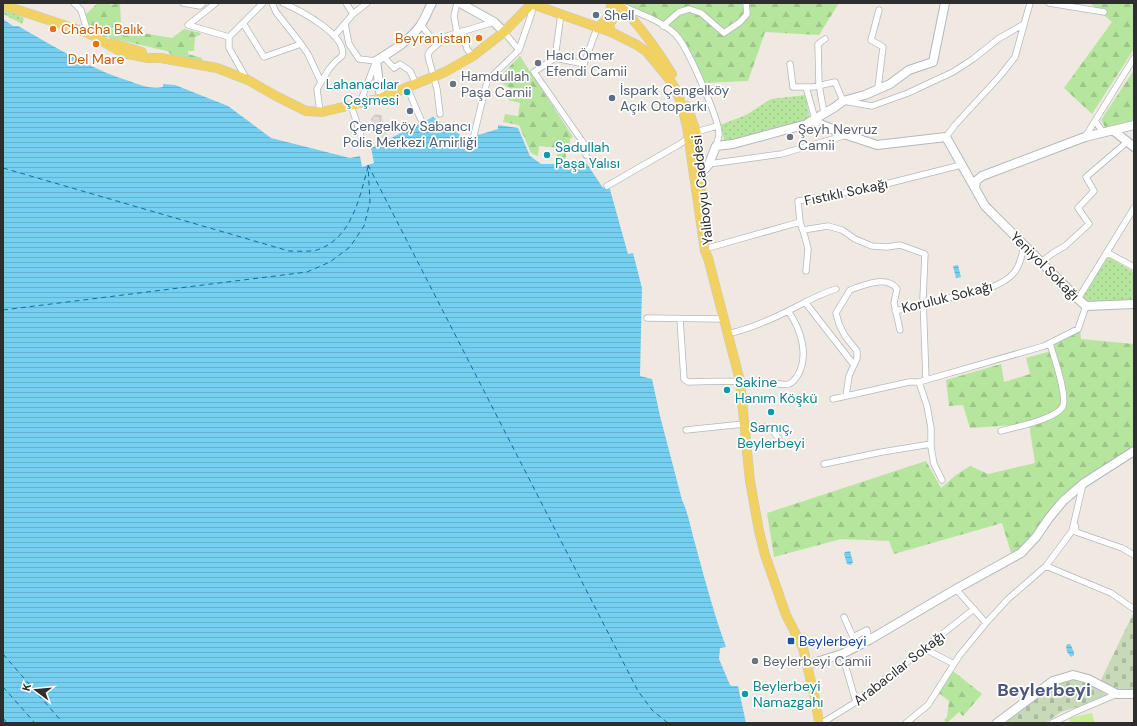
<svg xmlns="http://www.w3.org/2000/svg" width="1137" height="726" viewBox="0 0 1137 726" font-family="'DM Sans',sans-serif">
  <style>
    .grass { fill: url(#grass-dots) }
    .forest { fill: url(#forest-firs) }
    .cemetery { fill: url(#cemetery-stones) }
    .pitch { fill: #c9ec9a }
    .plaza { fill: url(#plaza-grid) }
    .water { fill: url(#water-rules) }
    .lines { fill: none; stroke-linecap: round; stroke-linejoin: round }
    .ferry { stroke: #0d6fa3; stroke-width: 1; stroke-dasharray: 5 4; stroke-linecap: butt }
    .street-casing { stroke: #b4b7c1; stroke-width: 7 }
    .secondary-casing { stroke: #b4b7c1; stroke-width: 10 }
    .primary-casing { stroke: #c9c9c9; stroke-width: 10 }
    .street { stroke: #fff; stroke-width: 5.5 }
    .secondary { stroke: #fff; stroke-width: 8 }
    .primary { stroke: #f2d163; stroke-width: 9 }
    .service-dot { fill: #5c6f8a; stroke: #fff; stroke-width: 1.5 }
    .food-dot { fill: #e8710a; stroke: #fff; stroke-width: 1.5 }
    .worship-dot { fill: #6b7280; stroke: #fff; stroke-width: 1.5 }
    .culture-dot { fill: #0f9aa8; stroke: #fff; stroke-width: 1.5 }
    .transit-dot { fill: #1a4fb4; stroke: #fff; stroke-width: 1.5 }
    .labels { text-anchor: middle; stroke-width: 3.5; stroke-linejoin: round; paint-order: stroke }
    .service-label { font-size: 14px; fill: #4e5e75; stroke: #fff; text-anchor: start }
    .food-label { font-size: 14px; fill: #c56008; stroke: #fff; text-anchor: start }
    .worship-label { font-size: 14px; fill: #5b616d; stroke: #fff; text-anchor: start }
    .culture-label { font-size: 14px; fill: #0d838f; stroke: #fff; text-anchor: start }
    .street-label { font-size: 14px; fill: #2e2e2e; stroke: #fff }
    .transit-label { font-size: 14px; fill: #164399; stroke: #fff; text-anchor: start }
    .district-label { font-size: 18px; font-weight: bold; fill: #4d5680; stroke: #fff }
  </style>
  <defs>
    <pattern id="grass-dots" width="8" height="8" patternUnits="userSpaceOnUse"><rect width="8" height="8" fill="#b6e59e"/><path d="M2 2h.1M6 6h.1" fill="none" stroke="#9dc588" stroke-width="1.8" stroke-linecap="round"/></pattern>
    <pattern id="forest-firs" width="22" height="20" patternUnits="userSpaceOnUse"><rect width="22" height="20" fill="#b6e59e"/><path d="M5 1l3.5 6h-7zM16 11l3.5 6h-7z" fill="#9dc588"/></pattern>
    <pattern id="cemetery-stones" width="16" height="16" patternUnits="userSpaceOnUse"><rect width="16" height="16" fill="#c8d9b8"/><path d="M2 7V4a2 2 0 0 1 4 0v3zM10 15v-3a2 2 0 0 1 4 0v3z" fill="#acbb9e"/></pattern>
    <pattern id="plaza-grid" width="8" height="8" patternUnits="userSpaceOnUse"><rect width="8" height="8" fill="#dfdcd8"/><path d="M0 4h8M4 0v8" fill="none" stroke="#c0bdba"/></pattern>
    <pattern id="water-rules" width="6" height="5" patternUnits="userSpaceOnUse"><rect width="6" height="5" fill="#75cff0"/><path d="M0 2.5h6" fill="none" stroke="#66b2ce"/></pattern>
  </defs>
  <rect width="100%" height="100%" fill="#efe9e1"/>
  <path class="grass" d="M3 8 24 18 22 24 3 14Z
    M805 95 810 119 725 143 720 125 746 115 771 99Z
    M1108 257 1134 272V299L1087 303 1081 297Z"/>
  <path class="forest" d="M98 3H109L111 5 120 3 121 25 140 28 142 33 172 38 184 29 201 33 200 35 195 37 194 51H188V54L202 58V63L173 56 167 51 102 36 88 26 86 14Z
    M623 3H839L819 35 765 32 748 81 700 83 676 33 622 4Z
    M1091 3H1134V49L1092 114 1064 88 1112 22 1091 4Z
    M520 56 573 137 570 139V144H565L566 159 557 157V148L539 146 538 156 531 153 519 125 503 122 505 114 518 116 520 103 508 100 511 89 500 82 501 81 505 83 508 79 503 73Z
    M1134 70V120L1105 127 1101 120Z
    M1080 327 1081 339 1134 344V449L1078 484 1013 560 1002 523 894 554 889 541 841 539 774 557 767 513 926 461 941 488 956 475 970 466 988 474 1035 463 1029 424 970 428 963 405 949 406 946 380 1001 364 1004 382 1030 374 1026 358 1055 350 1053 338Z
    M953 671 982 694 963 716 959 712 947 723 944 720 947 717 949 701 939 693Z"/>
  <path class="cemetery" d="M1133 614 1134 692H1124L1100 682Z
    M1063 678 1087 681 1109 697 1061 712 1045 723H1004V717Z"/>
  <path class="pitch" d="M1092 713 1095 723H1070L1069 718Z"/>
  <path class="plaza" d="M375 114H378L382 116 388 136 378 140 371 119Z"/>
  <path class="water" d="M3 19 13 26H18C55 47 92 70 132 82 143 86 151 89 163 87V84L175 85 228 106 271 138 350 158 360 156 362 167 374 163 371 148 433 117 471 142 478 135 498 129V125L518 128 530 156 541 164H564L565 167 587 164 603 188 609 186 628 254 633 253 642 288 640 376 652 379 660 416 682 500C689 514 691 531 696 547 705 580 714 614 726 647L720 648 719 659 730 685 732 686H738L746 723H3Z
    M958 265 961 277 956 278 953 266Z
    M850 551 853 562 851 565 847 564 844 554 845 552Z
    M1068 644H1070C1072 646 1072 649 1074 652V655L1071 657 1067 652 1066 646Z"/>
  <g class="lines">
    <path class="ferry" d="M368 165 638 691 652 710 668 723
      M3 168 289 251C297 251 309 252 317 250 352 238 359 199 368 167
      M3 310 307 272 330 262 350 247 364 226 370 202 368 165
      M3 654 63 723
      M3 687 35 723
      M3 718 7 723"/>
    <g class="street-casing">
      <path id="street" d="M74 3 81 10 88 33
        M183 3 200 6 203 3
        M216 3 188 25 229 37
        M272 3 276 12 301 44
        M283 3C299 10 348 35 342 56L336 61 329 69 317 89 320 112
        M346 3 353 14
        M457 3 454 16 457 33
        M1049 3 1104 12
        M622 6C641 14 662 21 676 35 687 46 719 119 719 134 719 137 717 142 716 146
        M243 23 264 57 301 44 308 54 321 82
        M345 24 349 44 359 59 376 61 360 103
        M421 25 437 45
        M663 26 679 12 689 9 701 13 724 33 740 22 747 14 746 3
        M462 31 467 49 473 56
        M504 32 519 50
        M334 36 353 14 367 3
        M383 56 394 68 400 64 410 71 416 84
        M555 58 561 14
        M790 64 793 87H813L835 82 843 101 872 106 908 93 953 72 973 59 998 39 1024 24
        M246 78 229 48V37L263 3
        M407 87 421 120
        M806 87 815 119
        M878 88 883 47 871 40 879 10
        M351 105 363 142
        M824 113 819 85 818 44 825 39
        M440 114 437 89 429 60 428 55 430 51 447 36 494 22
        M1095 121 1102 131 1105 133
        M474 135 487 81 519 50 532 12V4
        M946 137 955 125 1000 76 1015 57 1030 3
        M1085 137 1134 58
        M586 155 585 146 582 141 534 72 555 58 584 64 597 28
        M709 164 781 154 847 135
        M607 186 680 144 696 132 717 126
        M803 230 828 226 842 230 855 239 872 246 887 247 900 245 925 254 923 298 926 380
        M708 248 800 222
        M1108 253 1134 267
        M1041 262 1053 253 1065 246 1089 224 1078 208 1094 191 1086 177 1127 142
        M806 271 808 249 805 237 800 222 798 201 862 190 961 165
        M1078 299 1134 208
        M805 302 854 365
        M895 311 990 288C1014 278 1019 271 1024 246
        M647 318 723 319
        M680 319 684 379 688 382C714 381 739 381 765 382 773 382 782 386 789 384 794 382 795 379 798 375 809 355 801 329 788 311
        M727 334C749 329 768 321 788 311 804 303 819 294 836 289
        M919 382 927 406 931 428V447L934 464 942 480
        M846 396 849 376 857 358V351L845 336 839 324 836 313 850 290C864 285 887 275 897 289L894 303 900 330
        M833 399 909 382H919L1044 346 1078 329 1086 306
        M749 427H770L779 439
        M686 430 744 424
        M1001 431C1015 427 1057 419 1063 406 1067 394 1054 357 1050 344
        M824 464 882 452 931 444
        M1075 525 1076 532 1122 548 1134 555
        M1046 566 1111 593 1134 609
        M956 589 986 623
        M844 617 853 637 867 630 869 640
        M925 649 954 664
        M842 654 856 702
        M822 723 856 702 974 609
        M906 723 928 705 959 656 986 623 1008 599 1046 566 1072 531 1083 484
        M1052 723 1077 711 1117 694"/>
    </g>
    <g class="secondary-casing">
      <path id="secondary" d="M460 3 494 22 504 32
        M381 98 376 61C392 51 409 41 420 26 425 19 428 10 432 3
        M808 123 835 107 843 101 865 95 890 84 909 70 933 62 945 3
        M1114 131 1134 147
        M702 172 709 164 716 146 733 144 807 124H820L847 135 877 145 946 137 985 206 1078 299 1086 306 1134 304
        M975 188 976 181 982 176 1085 137 1134 125
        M807 665 842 654 869 640 956 589 1021 553 1036 537 1049 518 1063 501 1084 483 1134 451
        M997 723 1053 681 1073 675 1088 679 1117 694H1134"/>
    </g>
    <g class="primary-casing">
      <path id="primary" d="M617 3C639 24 656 48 672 74
        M532 4 611 32 637 45 647 52 669 79 676 90 682 106 687 127 705 251 708 258 740 381 750 481 759 531 765 555 786 615 803 648 816 703 819 723
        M3 5 88 33 123 53 148 58H161L217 68 248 80 276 96 306 111 322 112 381 98 445 72 473 56 504 32 532 3
        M597 28C606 21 611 15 611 3
        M611 32 609 24C614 17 617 13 626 12
        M112 43 142 52
        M687 106 696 132 702 172 701 195"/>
    </g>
    <use href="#street" class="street"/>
    <use href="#secondary" class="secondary"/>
    <use href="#primary" class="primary"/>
  </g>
  <g class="service-dot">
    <circle cx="596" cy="15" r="4"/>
    <circle cx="612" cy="98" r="4"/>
    <circle cx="410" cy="111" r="4"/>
  </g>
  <g class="food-dot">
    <circle cx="53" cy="29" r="4"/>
    <circle cx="479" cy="38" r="4"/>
    <circle cx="96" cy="44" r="4"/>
  </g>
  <g class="worship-dot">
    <circle cx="538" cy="63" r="4"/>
    <circle cx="453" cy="84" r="4"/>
    <circle cx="790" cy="137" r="4"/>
    <circle cx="755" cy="661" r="4"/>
  </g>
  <g class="culture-dot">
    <circle cx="407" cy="92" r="4"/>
    <circle cx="547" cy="155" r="4"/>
    <circle cx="727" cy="390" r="4"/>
    <circle cx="771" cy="412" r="4"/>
    <circle cx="745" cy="694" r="4"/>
  </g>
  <rect class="transit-dot" x="787" y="637" width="8" height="8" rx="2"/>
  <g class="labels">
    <g class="service-label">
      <text x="604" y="20">Shell</text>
      <text x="620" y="95">İspark Çengelköy<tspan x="620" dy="16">Açık Otoparkı</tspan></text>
      <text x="410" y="131" text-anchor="middle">Çengelköy Sabancı<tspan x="410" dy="16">Polis Merkezi Amirliği</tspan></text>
    </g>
    <g class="food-label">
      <text x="61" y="34">Chacha Balık</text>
      <text x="471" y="43" text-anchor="end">Beyranistan</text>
      <text x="96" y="64" text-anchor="middle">Del Mare</text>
    </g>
    <g class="worship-label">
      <text x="546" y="60">Hacı Ömer<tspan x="546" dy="16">Efendi Camii</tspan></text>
      <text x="461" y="81">Hamdullah<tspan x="461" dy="16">Paşa Camii</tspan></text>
      <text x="798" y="134">Şeyh Nevruz<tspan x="798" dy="16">Camii</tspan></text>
      <text x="763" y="666">Beylerbeyi Camii</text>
    </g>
    <g class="culture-label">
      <text x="399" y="89" text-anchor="end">Lahanacılar<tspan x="399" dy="16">Çeşmesi</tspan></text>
      <text x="555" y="152">Sadullah<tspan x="555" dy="16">Paşa Yalısı</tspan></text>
      <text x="735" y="387">Sakine<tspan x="735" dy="16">Hanım Köşkü</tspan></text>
      <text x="771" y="432" text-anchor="middle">Sarnıç,<tspan x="771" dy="16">Beylerbeyi</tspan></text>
      <text x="753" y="691">Beylerbeyi<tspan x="753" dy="16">Namazgahı</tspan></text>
    </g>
    <g class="street-label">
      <text transform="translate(702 190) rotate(-96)" y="5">Yalıboyu Caddesi</text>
      <text transform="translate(846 192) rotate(-12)" y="5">Fıstıklı Sokağı</text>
      <text transform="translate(1045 266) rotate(45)" y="5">Yeniyol Sokağı</text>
      <text transform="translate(947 297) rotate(-14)" y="5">Koruluk Sokağı</text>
      <text transform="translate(899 668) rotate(-38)" y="5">Arabacılar Sokağı</text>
    </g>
    <g class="transit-label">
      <text x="799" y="646">Beylerbeyi</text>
    </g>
    <g class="district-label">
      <text x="1044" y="696">Beylerbeyi</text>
    </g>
  </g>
  <rect width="1137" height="726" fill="none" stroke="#2e2e2e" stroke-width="8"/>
  <g transform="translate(36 690) rotate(286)" stroke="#ffffff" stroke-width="3" paint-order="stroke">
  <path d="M0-3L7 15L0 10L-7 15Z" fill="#2e2e2e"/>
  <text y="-6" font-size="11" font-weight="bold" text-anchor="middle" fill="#2e2e2e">K</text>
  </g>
</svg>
